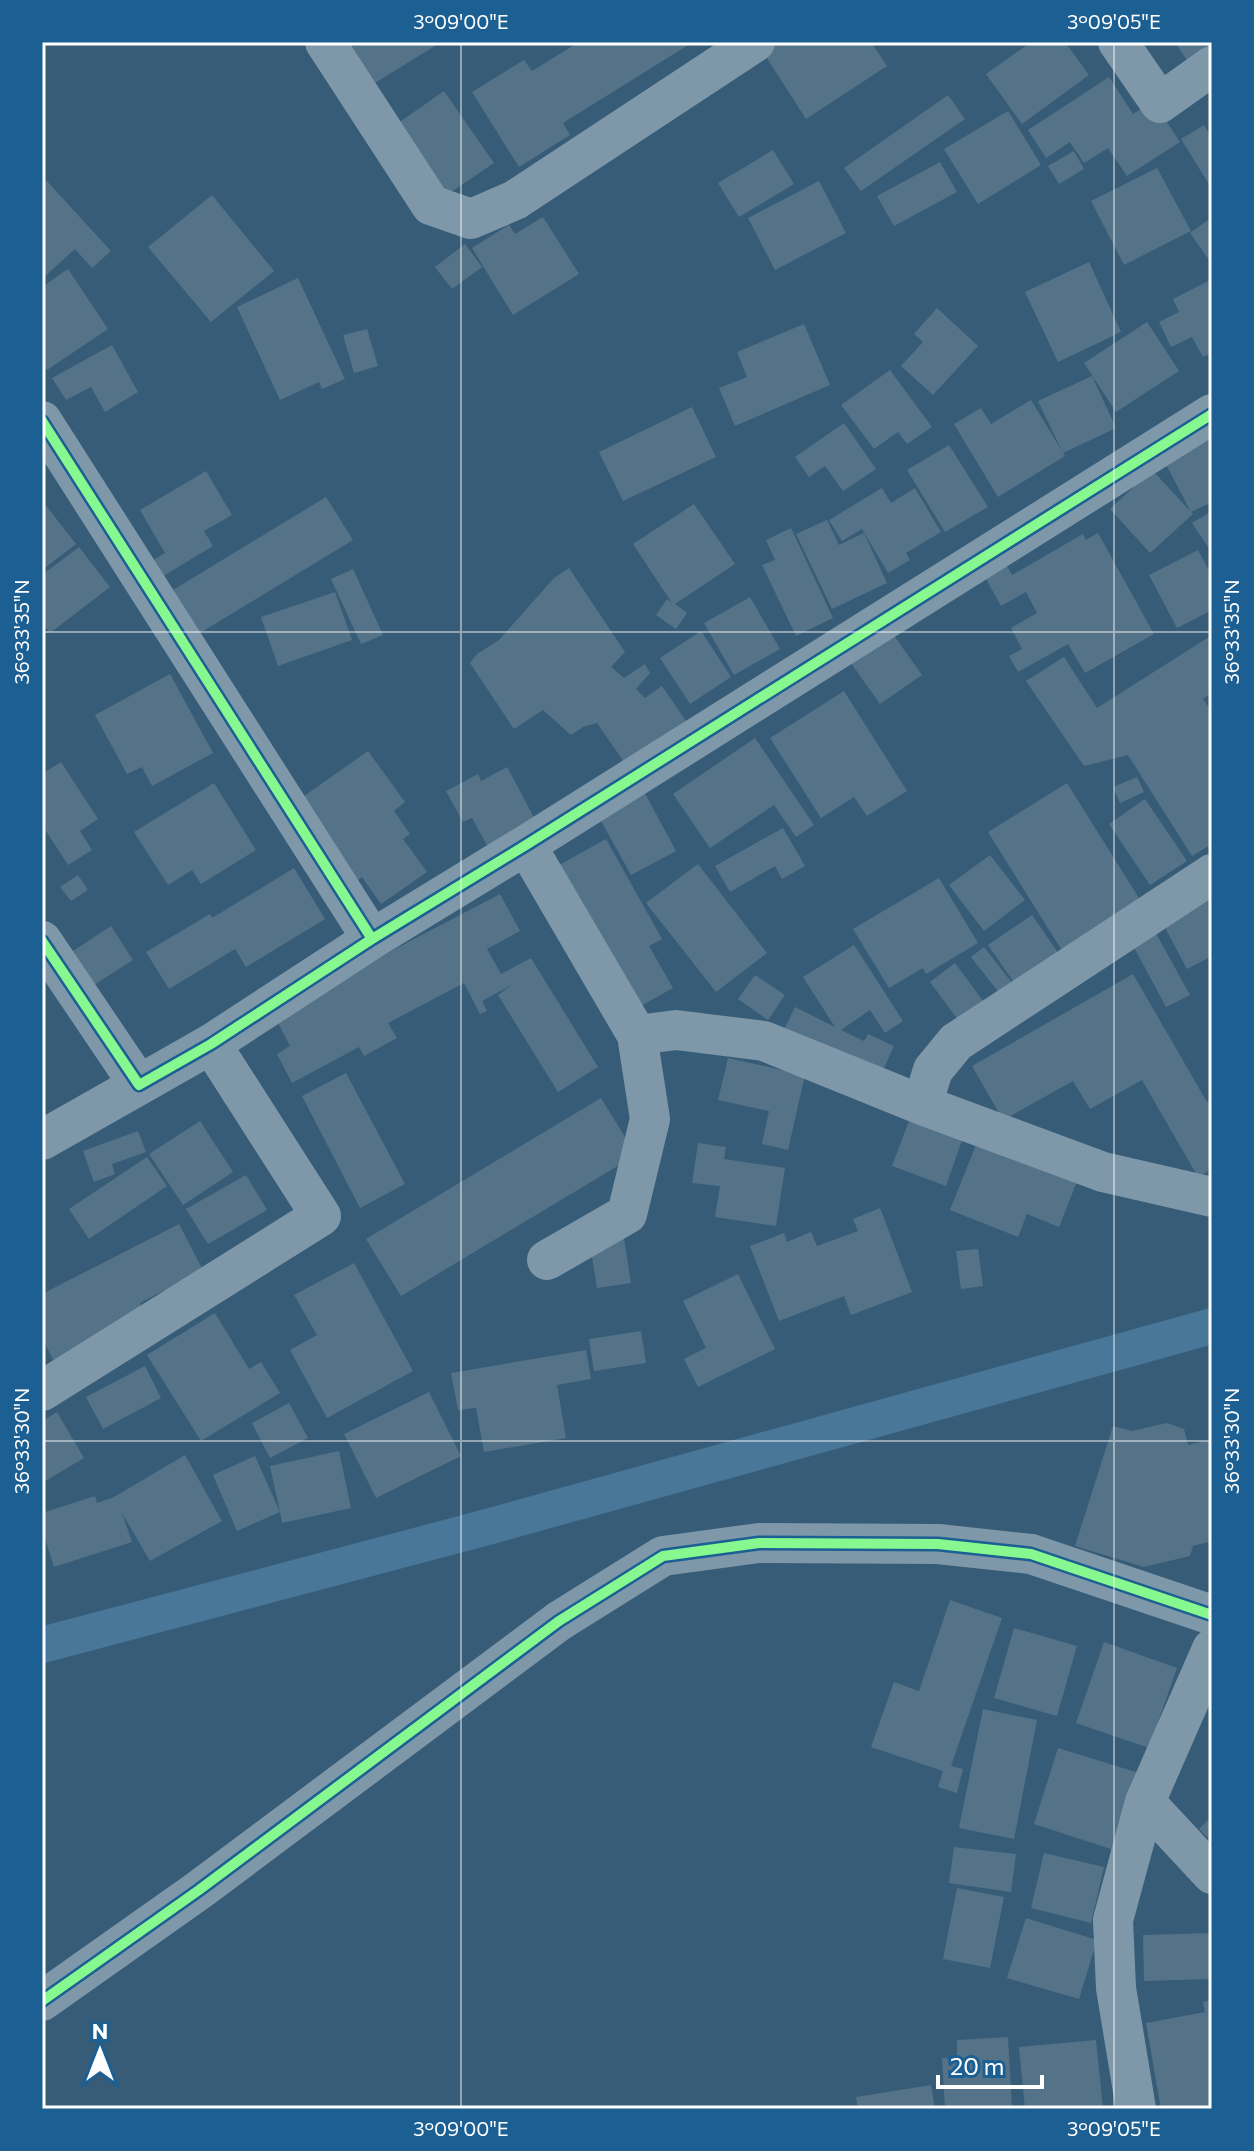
<svg xmlns="http://www.w3.org/2000/svg" width="1254" height="2151" viewBox="0 0 1254 2151" font-family="Commissioner,sans-serif">
  <style>
    .lines { fill: none; stroke-linecap: round; stroke-linejoin: round }
    .canal { stroke: #49779a; stroke-width: 36 }
    .building { fill: #557388 }
    .street { stroke: #7e98aa; stroke-width: 40 }
    .cycleway-casing { stroke: #1c5f92; stroke-width: 15 }
    .cycleway { stroke: #87f88f; stroke-width: 10 }
    .ticks { fill: none; stroke: #fff; stroke-width: 2; stroke-opacity: 0.45 }
    .neatline { fill: none; stroke: #fff; stroke-width: 3 }
    .ticks-label { font-size: 20px; text-anchor: middle; fill: #fff }
  </style>
  <rect width="100%" height="100%" fill="#375c77"/>
  <g class="lines">
    <path class="canal" d="M42 1645 491 1526 1212 1326"/>
  </g>
  <path class="building" d="M343 42H433L435 46 370 86Z
    M579 42H693L563 123 570 135 519 167 472 92 524 60 532 71Z
    M772 42H871L887 66 806 119 761 49Z
    M1031 42H1065L1089 75 1022 124 986 74Z
    M1175 42H1212V54L1191 67Z
    M1109 77 1133 114 1153 101 1180 142 1127 176 1108 148 1084 163 1070 142 1046 158 1028 130Z
    M444 91 494 163 441 199 391 128Z
    M948 95 965 119 861 191 844 168Z
    M1008 111 1041 165 978 204 944 149Z
    M1204 125 1212 139V189L1181 139Z
    M773 150 794 184 739 217 718 183Z
    M1074 151 1084 169 1059 184 1048 166Z
    M940 162 957 192 894 226 877 196Z
    M1157 168 1191 231 1124 265 1091 201Z
    M44 178 111 251 92 268 75 249 42 279Z
    M819 181 846 233 775 270 748 218Z
    M212 195 274 271 211 322 148 247Z
    M543 217 579 274 513 315 472 248 509 225 515 234Z
    M1212 217V264L1190 233Z
    M465 244 482 267 452 289 435 267Z
    M1089 262 1121 332 1058 362 1025 292Z
    M68 269 108 329 47 370 42 363V287Z
    M298 278 345 379 322 389 319 382 280 400 237 307Z
    M1212 279V353L1203 357 1192 337 1171 347 1159 322 1179 312 1173 299Z
    M937 308 978 346 933 395 901 366 923 342 914 334Z
    M1147 322 1179 371 1116 412 1084 363Z
    M804 324 830 385 735 426 719 388 747 377 737 352Z
    M367 329 378 366 354 373 343 335Z
    M112 345 138 392 105 412 91 387 66 400 52 378Z
    M890 370 932 427 907 444 898 432 874 449 841 405Z
    M1092 376 1116 428 1063 453 1038 401Z
    M1031 400 1065 456 998 497 954 424 981 408 991 424Z
    M692 407 716 457 623 501 599 452Z
    M844 423 876 469 843 491 825 466 809 477 795 457Z
    M1203 429 1212 445V502L1191 512 1160 453Z
    M949 445 988 507 945 532 907 470Z
    M1152 470 1193 514 1150 553 1110 509Z
    M206 471 232 515 204 531 213 546 160 578 150 562 165 553 140 510Z
    M882 488 891 503 915 488 941 532 906 553 910 560 888 573 862 529 842 541 829 520Z
    M326 497 353 540 200 633 173 590Z
    M44 503 76 544 42 570V505Z
    M694 504 735 564 675 604 687 613 676 629 656 615 667 599 672 603 633 544Z
    M1212 511V553L1192 523Z
    M827 520 839 545 864 533 887 583 832 609 796 534Z
    M791 528 833 618 796 636 762 565 775 560 766 540Z
    M1098 533 1154 634 1085 673 1068 644 1018 672 1009 656 1022 649 1011 628 1037 613 1026 592 1001 606 984 575 1005 562 1012 575 1083 534 1086 540Z
    M79 547 110 587 50 633 42 623V575Z
    M1198 550 1212 576V610L1177 628 1149 575Z
    M569 568 625 652 611 667 624 678 645 664 650 673 636 689 645 698 662 686 688 724 626 765 597 723 583 727 571 735 543 710 514 729 470 663 477 654 499 640 554 578Z
    M353 569 383 635 361 644 331 579Z
    M335 592 352 640 278 666 261 617Z
    M750 597 780 649 734 675 704 623Z
    M890 630 922 675 880 704 848 659Z
    M701 631 731 677 690 704 660 658Z
    M1212 635V693L1203 699 1212 712V844L1192 856 1128 755 1084 766 1026 681 1064 657 1097 708Z
    M170 674 213 753 152 786 142 767 127 774 95 715Z
    M844 691 907 791 867 816 854 797 821 818 770 738Z
    M755 738 814 825 796 837 774 805 710 848 673 794Z
    M368 751 405 802 394 811 410 834 403 839 427 872 381 904 362 877 348 887 290 806Z
    M61 762 98 819 80 831 92 850 68 865 46 831 42 834V774Z
    M507 767 537 823 489 849 472 818 463 822 446 791 478 774 481 781Z
    M1137 777 1144 792 1120 803 1113 787Z
    M214 783 256 850 201 884 192 870 168 885 134 832Z
    M1067 783 1149 914 1061 949 988 832Z
    M640 784 676 851 631 875 594 808Z
    M1145 799 1187 861 1150 885 1109 824Z
    M783 828 805 866 782 879 775 866 730 892 715 866Z
    M606 839 662 939 649 946 673 988 630 1012 550 870Z
    M990 855 1025 900 984 931 949 885Z
    M698 864 767 953 716 992 646 903Z
    M294 868 325 919 246 967 235 949 169 989 146 952 210 914 212 918Z
    M78 875 88 890 71 901 60 887Z
    M939 878 978 943 926 974 923 968 889 988 853 929Z
    M1212 893V956L1187 969 1161 920Z
    M500 894 520 931 487 949 501 974 531 958 598 1067 558 1092 498 995 513 984 482 1001 487 1011 480 1014 464 983 388 1023 397 1038 364 1056 359 1047 292 1083 277 1054 290 1046 273 1013Z
    M1032 915 1063 960 1019 990 988 945Z
    M111 926 133 960 83 992 61 959Z
    M1153 928 1190 995 1166 1007 1130 940Z
    M854 945 903 1021 885 1033 870 1010 841 1030 864 1041 868 1034 894 1046 883 1070 779 1040 795 1007 835 1027 803 977Z
    M984 947 1013 984 1000 994 971 957Z
    M955 963 986 1005 961 1024 930 982Z
    M1133 974 1207 1102 1212 1100V1169L1198 1177 1142 1080 1090 1109 1073 1081 1003 1120 972 1066Z
    M755 975 785 995 768 1020 738 999Z
    M728 1058 805 1075 788 1150 762 1144 769 1111 718 1100Z
    M346 1073 405 1184 360 1208 302 1096Z
    M601 1098 636 1155 401 1296 366 1239Z
    M200 1121 233 1172 183 1205 149 1154Z
    M909 1121 962 1140 946 1186 892 1166Z
    M138 1131 146 1152 112 1164 115 1174 94 1182 83 1151Z
    M978 1140 1078 1179 1059 1227 1027 1214 1018 1237 950 1210Z
    M698 1143 726 1147 724 1159 785 1168 776 1226 715 1217 720 1186 692 1183Z
    M147 1157 167 1186 89 1239 69 1209Z
    M246 1175 267 1210 208 1244 186 1209Z
    M880 1208 912 1292 851 1315 844 1296 779 1321 750 1246 784 1233 787 1242 811 1232 817 1246 858 1231 853 1219Z
    M179 1224 203 1270 140 1303 149 1320 57 1367 42 1338V1294Z
    M623 1232 631 1283 597 1288 589 1238Z
    M978 1249 983 1286 961 1289 956 1251Z
    M354 1263 413 1371 327 1418 290 1350 317 1335 294 1295Z
    M738 1274 775 1349 698 1387 684 1359 706 1348 683 1301Z
    M215 1313 249 1369 261 1362 280 1393 201 1441 147 1355Z
    M641 1331 646 1363 594 1371 589 1339Z
    M586 1350 591 1379 557 1385 566 1438 484 1452 476 1408 458 1410 451 1373Z
    M145 1366 161 1398 103 1429 86 1397Z
    M429 1392 461 1456 376 1498 344 1434Z
    M289 1403 308 1438 270 1458 252 1423Z
    M57 1412 84 1458 42 1483V1421Z
    M1167 1423 1184 1429 1188 1445 1205 1441 1212 1443V1541L1193 1546 1190 1556 1144 1567 1075 1546 1113 1426 1132 1431Z
    M339 1451 351 1508 282 1523 280 1512 237 1531 213 1475 255 1456 280 1512 270 1466Z
    M185 1455 222 1521 150 1561 122 1513 132 1542 54 1567 42 1529V1513L95 1496 97 1503 114 1497Z
    M950 1600 1002 1618 951 1766 963 1769 957 1793 938 1787 943 1771 871 1747 894 1682 919 1691Z
    M1014 1628 1077 1646 1057 1716 994 1698Z
    M1104 1642 1177 1668 1149 1748 1076 1723Z
    M983 1709 1037 1720 1014 1839 959 1828Z
    M1058 1748 1142 1774 1117 1851 1034 1824Z
    M1212 1816V1842L1199 1829Z
    M954 1847 1016 1854 1011 1892 949 1883Z
    M1044 1853 1104 1867 1091 1923 1031 1908Z
    M957 1888 1004 1897 990 1968 943 1959Z
    M1026 1918 1097 1940 1079 1999 1007 1978Z
    M1212 1933V1979L1144 1981 1143 1935Z
    M1212 2000V2109H1161L1146 2023 1205 2012 1203 2002Z
    M1008 2037 1012 2108 945 2109 942 2058H957V2040Z
    M1096 2040 1103 2109H1025L1019 2047Z
    M931 2085 935 2109H858L856 2097Z"/>
  <g class="lines">
    <path class="street" d="M325 42 431 205 471 219 515 200 755 42
      M1118 42 1160 103 1212 66
      M42 421 372 939 211 1044 139 1085 42 941
      M526 845 637 1035 650 1119 627 1214 547 1260
      M372 939 526 845 1212 414
      M637 1035 676 1030 764 1041 922 1105 1103 1172 1212 1197
      M922 1105 933 1070 956 1042 1212 874
      M42 1140 139 1085
      M42 1391 321 1216 211 1044
      M1145 1802 1212 1874
      M42 2001 199 1890 559 1621 663 1556 759 1543 938 1544 1031 1554 1212 1615
      M1136 2109 1116 1988 1113 1920 1145 1802 1212 1649"/>
    <g class="cycleway-casing">
      <path id="cycleway" d="M42 421 372 939 211 1044 139 1085 42 941
        M372 939 526 845 1212 414
        M42 2001 199 1890 559 1621 663 1556 759 1543 938 1544 1031 1554 1212 1615"/>
    </g>
    <use href="#cycleway" class="cycleway"/>
  </g>
  <path class="ticks" d="M461 42V2109M1114 42V2109M42 632H1212M42 1441H1212"/>
  <rect width="1254" height="2151" fill="none" stroke="#1c5f92" stroke-width="88"/>
  <g transform="translate(100 2051)" stroke="#1c5f92" stroke-width="6" paint-order="stroke">
  <path d="M0-6L14 30L0 20L-14 30Z" fill="#ffffff"/>
  <text y="-12" font-size="22" font-weight="bold" text-anchor="middle" fill="#ffffff">N</text>
  </g>
  <path d="M938 2075v12h104v-12" fill="none" stroke="#ffffff" stroke-width="4"/>
  <text x="950" y="2075" font-size="24" fill="#ffffff" stroke="#1c5f92" stroke-width="6" paint-order="stroke">20 m</text>
  <rect x="44" y="44" width="1166" height="2063" class="neatline"/>
  <g class="ticks-label">
    <text x="461" y="29">3°09'00"E</text>
    <text x="1114" y="29">3°09'05"E</text>
    <text transform="translate(22 632) rotate(-90)" y="7">36°33'35"N</text>
    <text transform="translate(1232 632) rotate(-90)" y="7">36°33'35"N</text>
    <text transform="translate(22 1441) rotate(-90)" y="7">36°33'30"N</text>
    <text transform="translate(1232 1441) rotate(-90)" y="7">36°33'30"N</text>
    <text x="461" y="2136">3°09'00"E</text>
    <text x="1114" y="2136">3°09'05"E</text>
  </g>
</svg>
